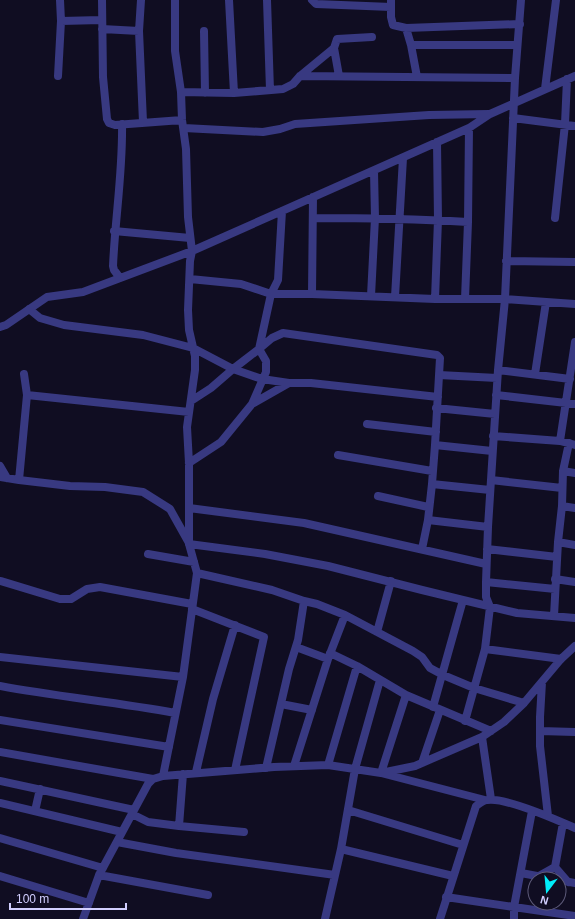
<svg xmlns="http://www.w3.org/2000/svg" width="575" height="919" viewBox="0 0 575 919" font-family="Arial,sans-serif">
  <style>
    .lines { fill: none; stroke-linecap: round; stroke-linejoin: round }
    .minor { stroke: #383981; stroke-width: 8 }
  </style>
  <rect width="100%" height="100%" fill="#100d22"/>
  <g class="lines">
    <path class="minor" d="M60 0 61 21
      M102 0 103 77 107 119 109 123 115 125 182 120
      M141 0 139 31 143 122
      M229 0 234 93
      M267 0 270 90
      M312 0 316 4 391 7
      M391 0V17L393 25 406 28 520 24
      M406 28 411 45 417 77
      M102 29 139 31
      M204 31 205 93
      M411 45H517
      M334 48 339 76
      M58 76 61 21 101 20
      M300 76 515 78
      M545 89 556 0
      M181 92 234 93 283 89 293 84 300 76 334 48 337 39 372 37
      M513 118 575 126
      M184 128 263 132 280 129 295 124 429 115 489 114
      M313 218C365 218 416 219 468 222
      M555 218 565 124 567 79
      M114 231 190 238
      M506 261 575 262
      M120 278 114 270 113 266C115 219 123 171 122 124
      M190 279 241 284 271 294H312L435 299H505L575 304
      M312 294 313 197
      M371 296 375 218 374 171
      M395 297 403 158
      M435 299 438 220 437 142
      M465 299 468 222 469 128
      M29 309 40 318 64 325 143 335 193 348 233 369 262 379 289 383
      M0 327 6 325 47 297 83 292 192 251 469 128 490 114 575 76
      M498 370 570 379
      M535 374 546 302
      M439 375 497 378
      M27 395 189 412
      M496 395 575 404
      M191 401 211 388 233 369 259 349 272 338 283 333 437 355 440 358 435 445 432 484 428 520 422 549
      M252 404 266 372V361L259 349 271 294 278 280 282 211
      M436 408 495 414
      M367 424 436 432
      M493 436 560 441 575 445
      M560 441 575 342
      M435 445 492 451
      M338 455 432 471
      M189 463 221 442 252 404 289 383H311L438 397
      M0 466 7 478
      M563 471 575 473
      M0 477 19 480 70 486 105 487 143 492 170 509 189 543
      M19 480 27 395 24 374
      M491 480 562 488
      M432 484 490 490
      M378 496 428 507
      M562 506 575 508
      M189 508 304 523 486 564
      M428 520 488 527
      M558 542 562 506 563 471 569 443
      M189 544 265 554 328 566 422 590 517 613 575 618
      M487 549 557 557
      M148 554 194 562
      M197 573 272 590 304 601 317 604 345 615 413 651 422 657 430 668 443 675 474 688 524 703
      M555 579 575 582
      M1 581 60 599H71L87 589 100 587 192 604
      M486 582 555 589
      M192 609 264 637 235 770
      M554 616 558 542 575 545
      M377 632 391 581
      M296 647 328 659
      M485 649 561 659
      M330 653 357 666 406 695 491 731
      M0 657 183 677
      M542 682 540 717V746L548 816
      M0 686C58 697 117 702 175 713
      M406 695 381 773 485 800
      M281 704 312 710
      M433 707 463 600
      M0 720 169 747
      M465 721 485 649 490 607 486 597V582L488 527 498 370 505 299 515 78 521 0
      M540 731 575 732
      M482 737 491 799
      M0 752 153 779
      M422 763 440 710
      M328 765 357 666
      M294 766 328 659 345 615
      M266 768 289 669 298 640 304 601
      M196 772 213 699 235 625
      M163 776 183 677 197 573 189 544V463L187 427 195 370V356L189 330 188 310 190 261 192 251 188 217 186 149 182 120 181 92 175 51V0
      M0 781 134 810
      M0 803 122 832
      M348 810 463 845
      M35 811 40 789
      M132 814 148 822 179 826 244 832
      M179 826 183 774
      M0 838 103 868
      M117 842 176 853 335 875
      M341 849 453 876
      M555 867 568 882
      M521 873 553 879
      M99 875 208 895
      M0 876 89 903
      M539 876 555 867 563 823
      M559 880 575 883
      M446 897 575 916
      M83 919 99 875 148 784 153 779 163 776 274 767 328 765 381 773 415 766 482 737 504 722 524 703 561 659 575 646
      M325 919 341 849 355 769 380 680
      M440 919 476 806C479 804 483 800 487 800 505 797 557 820 575 828
      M514 919V907L532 811"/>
  </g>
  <g transform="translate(547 891) rotate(196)"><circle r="19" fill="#100d22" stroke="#5e5b7a"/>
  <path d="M0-3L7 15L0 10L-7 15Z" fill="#00edfa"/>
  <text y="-6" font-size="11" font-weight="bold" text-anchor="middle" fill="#d2cfff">N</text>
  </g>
  <path d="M10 903v6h116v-6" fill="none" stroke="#d2cfff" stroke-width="2"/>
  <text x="16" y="903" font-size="12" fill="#d2cfff" stroke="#100d22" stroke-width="3" paint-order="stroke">100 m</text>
</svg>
